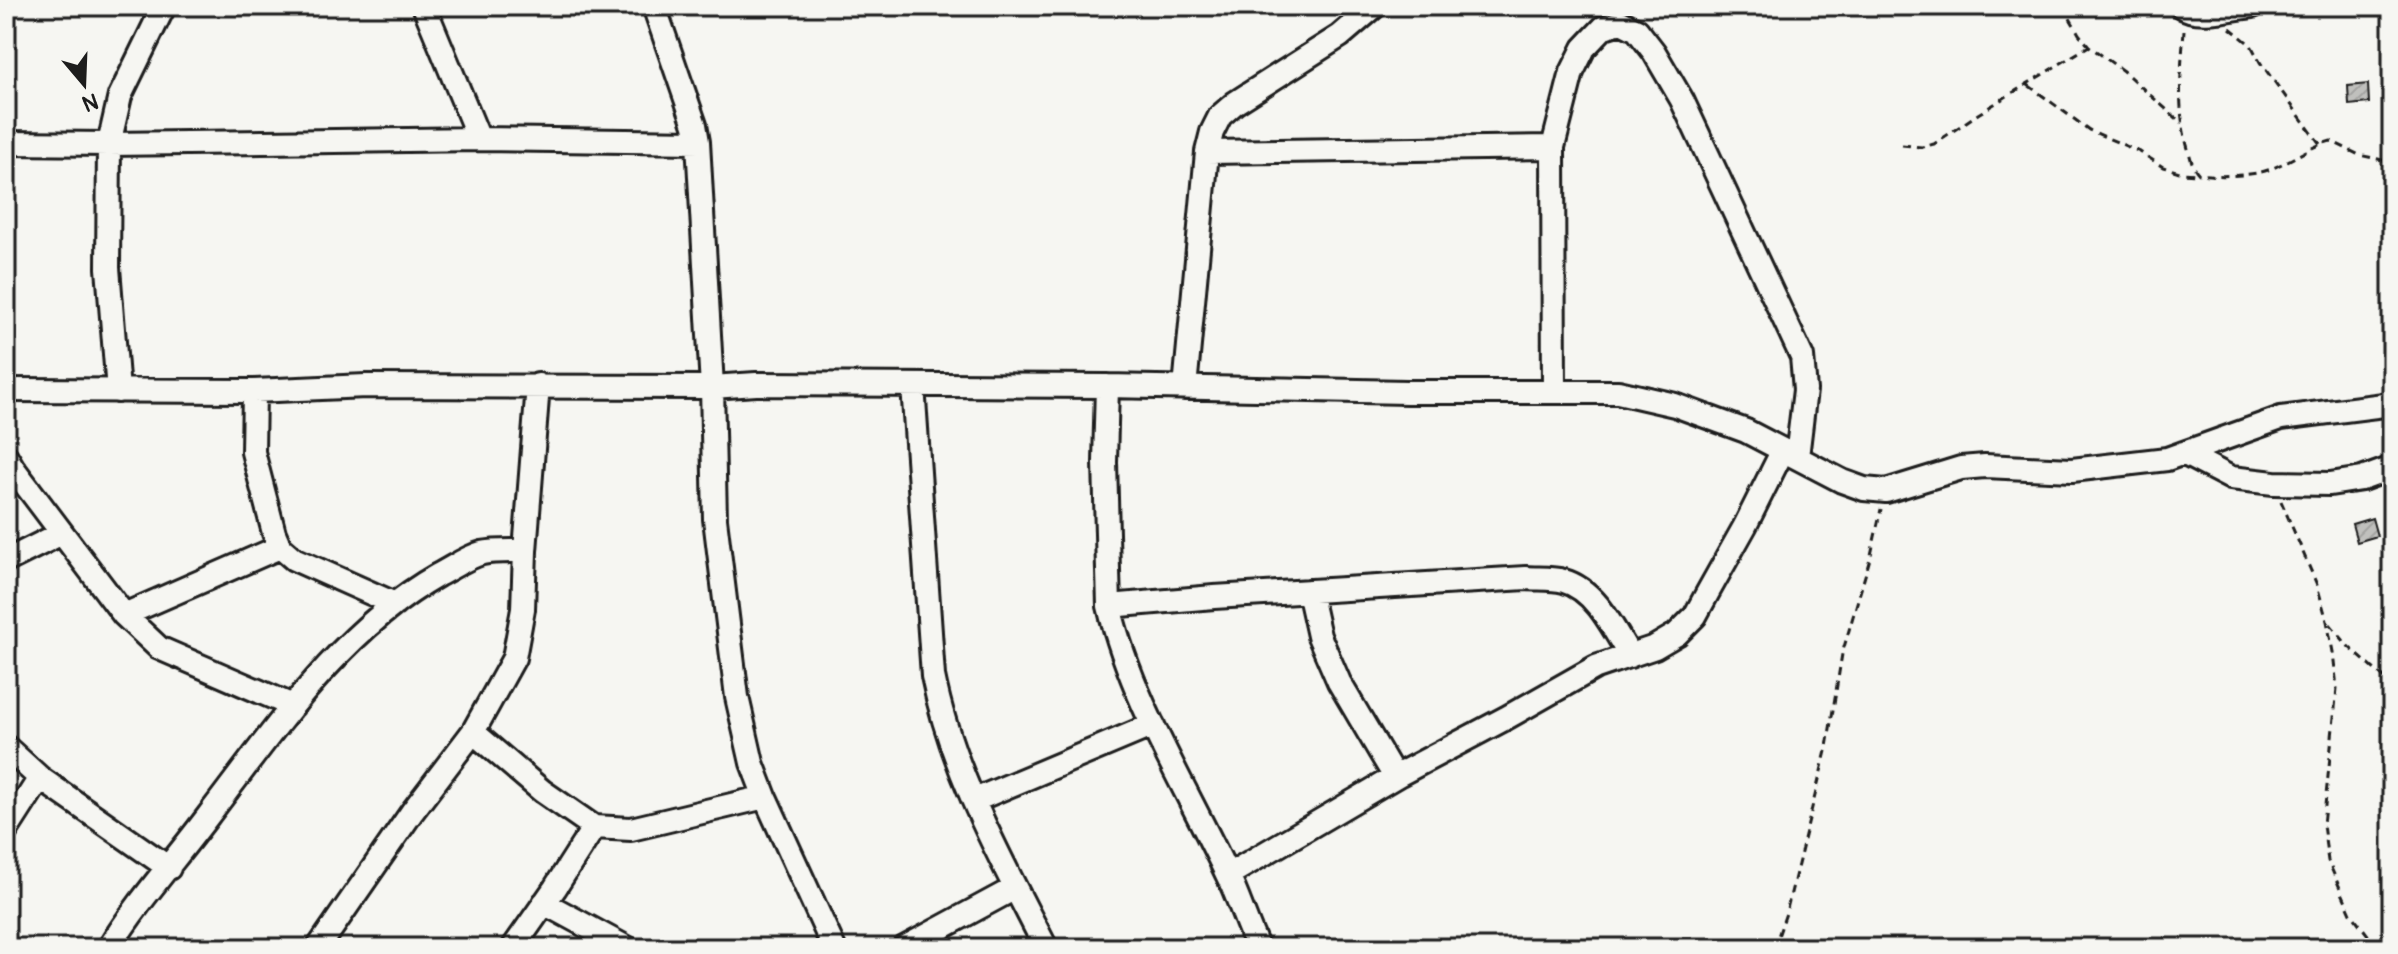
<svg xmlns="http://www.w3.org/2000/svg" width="2398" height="954" viewBox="0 0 2398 954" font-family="Pangolin,sans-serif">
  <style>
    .building { fill: url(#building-hatch); stroke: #1c1c1c; stroke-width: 2 }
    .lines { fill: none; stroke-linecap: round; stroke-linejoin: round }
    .minor-casing { stroke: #1c1c1c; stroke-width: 28 }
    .path { stroke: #1c1c1c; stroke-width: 3; stroke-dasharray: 8 6; stroke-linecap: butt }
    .minor { stroke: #f6f6f2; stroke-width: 22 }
  </style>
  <defs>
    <pattern id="building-hatch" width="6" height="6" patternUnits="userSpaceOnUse" patternTransform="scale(2)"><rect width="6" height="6" fill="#c0c0bd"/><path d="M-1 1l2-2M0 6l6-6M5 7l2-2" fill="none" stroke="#a4a4a2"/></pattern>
  </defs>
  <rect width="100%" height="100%" fill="#f6f6f2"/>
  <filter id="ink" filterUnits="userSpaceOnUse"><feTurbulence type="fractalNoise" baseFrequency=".0125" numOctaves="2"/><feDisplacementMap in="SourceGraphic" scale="16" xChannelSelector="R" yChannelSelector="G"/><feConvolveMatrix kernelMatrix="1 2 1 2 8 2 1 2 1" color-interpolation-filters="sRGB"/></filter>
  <g filter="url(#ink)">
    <path class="building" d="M2368 84 2369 103 2349 105 2348 86Z
      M2372 518 2377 536 2357 542 2352 524Z"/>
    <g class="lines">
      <g class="minor-casing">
        <path id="minor" d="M424 6 479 139
          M654 6 695 125 698 142 712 387 715 519 737 697 752 763 765 797 834 948
          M2181 6C2197 18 2233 8 2253 6
          M6 143 109 144 479 139 698 142
          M1207 152 1553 147
          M913 385 933 676C952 772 1002 861 1046 948
          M1107 386 1105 462 1109 606C1131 699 1187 789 1227 874 1239 898 1246 924 1258 948
          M1185 388 1207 152 1212 132 1220 116 1235 103 1340 36 1375 6
          M6 390 254 391 366 386 712 387 756 384 1107 386 1407 392H1618L1675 405 1746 431 1842 481 1864 489 1886 491 1961 468 1985 466 2072 470 2167 459 2281 418 2392 404
          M118 391 108 268 109 144 120 96 164 6
          M254 391 253 452 274 533 280 547 294 559 395 604
          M1554 392 1553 147 1572 72 1584 48 1604 27 1621 22 1637 30 1654 52 1682 100 1802 357 1805 390 1797 457
          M2183 453 2231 478 2274 483 2330 484 2362 479 2392 468
          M6 456 13 468 124 615 159 648 293 706
          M6 561 62 533
          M1309 591 1319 636 1339 682 1395 777
          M1109 606 1214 597 1526 578C1538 579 1553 578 1564 581 1596 590 1614 630 1630 656
          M124 615 280 547
          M473 732 542 791 594 827 631 829 765 797
          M6 747 40 778 169 868
          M975 800 1153 725
          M6 831 40 778
          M1228 875 1400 774 1506 718 1596 667 1655 647 1677 634 1695 616 1708 592 1745 526 1783 450
          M544 903 627 948
          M109 948C138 901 175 860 208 816 275 729 340 631 438 575 452 568 467 557 482 553 495 550 511 551 525 551
          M318 948 412 812 473 732 514 658 523 609 525 551 538 385
          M513 948 555 888 594 827
          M904 948 1015 888"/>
      </g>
      <path class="path" d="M2063 6 2079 34 2089 46 2123 71 2182 123
        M2230 28 2251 45 2260 62 2320 144
        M2184 30C2181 72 2176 111 2189 152 2191 160 2193 168 2199 174 2217 177 2252 176 2268 170 2290 162 2308 147 2331 141L2359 155 2392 162
        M2028 85 2089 130 2140 152 2163 167 2183 173 2199 174
        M1902 145 1922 147 1934 144 1978 114 2089 46
        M2281 501 2317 585 2327 621 2333 652 2337 688 2323 825 2328 861 2351 913 2378 948
        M2330 624 2349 647 2392 685
        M1774 948 1786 913 1827 747 1842 654 1871 555 1881 509"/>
      <use href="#minor" class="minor"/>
    </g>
  </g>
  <rect width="2398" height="954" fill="none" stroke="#f6f6f2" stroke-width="32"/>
  <rect x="16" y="16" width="2366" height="922" fill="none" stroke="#1c1c1c" stroke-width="3" filter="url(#ink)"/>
  <g transform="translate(84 84) rotate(161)" stroke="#f6f6f2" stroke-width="6" paint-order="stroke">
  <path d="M0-6L14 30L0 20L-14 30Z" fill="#1c1c1c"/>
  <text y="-12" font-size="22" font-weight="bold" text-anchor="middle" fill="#1c1c1c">N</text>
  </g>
</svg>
